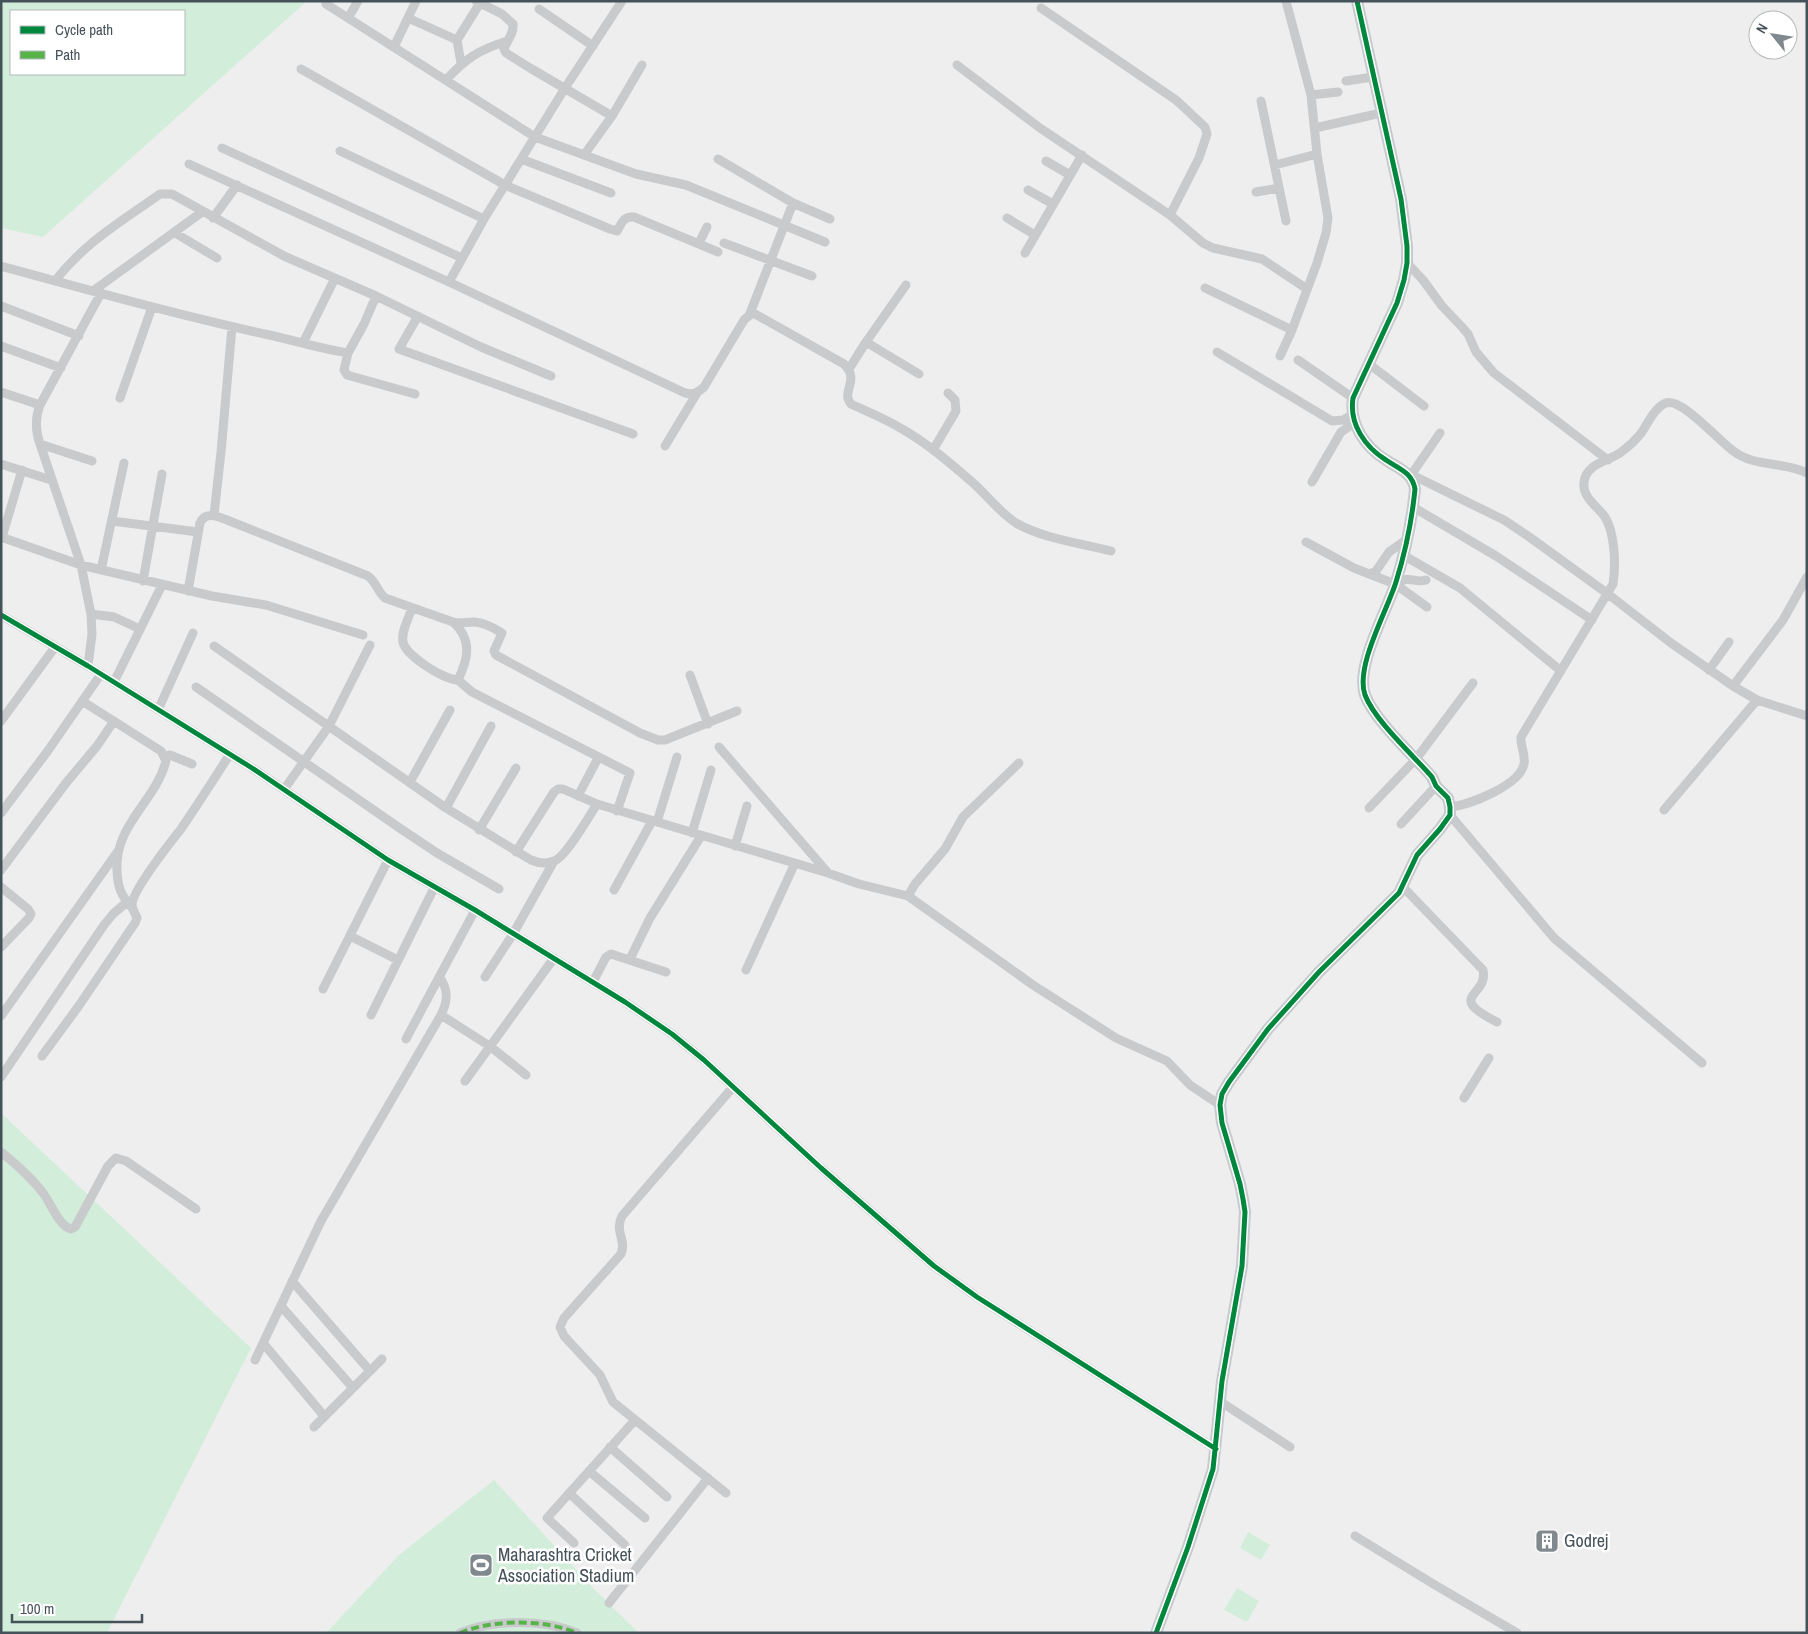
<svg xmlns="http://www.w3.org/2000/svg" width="1808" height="1634" viewBox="0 0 1808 1634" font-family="'Archivo Narrow',sans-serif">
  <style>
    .green { fill: #d2eeda; fill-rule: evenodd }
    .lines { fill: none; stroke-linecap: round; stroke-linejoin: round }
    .street { stroke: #c8cacc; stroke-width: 9 }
    .secondary { stroke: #c8cbce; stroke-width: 12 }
    .quiet { stroke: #57b448; stroke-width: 4; stroke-dasharray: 8 4; stroke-linecap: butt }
    .cycleway-casing { stroke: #fff; stroke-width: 8 }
    .cycleway { stroke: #00873e; stroke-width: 5 }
    .labels { text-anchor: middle; stroke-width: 5; stroke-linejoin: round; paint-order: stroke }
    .poi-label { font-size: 18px; fill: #45525a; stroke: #fff; text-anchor: start }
  </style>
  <rect width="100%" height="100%" fill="#efeeee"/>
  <path class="green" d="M1 1H307L43 237 1 228ZM11 11H184V74H11Z
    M1 1113 251 1348 107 1633H1Z
    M494 1480 594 1589 639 1633H326L399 1555Z
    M1248 1532 1270 1545 1261 1560 1240 1548Z
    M1237 1588 1259 1601 1247 1622 1224 1610Z"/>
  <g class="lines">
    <path class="street" d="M476 1 502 14 513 24C514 34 507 40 504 49L506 53 530 68 612 116
      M326 4 535 137 636 174 686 185 825 242
      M1041 8 1176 100 1205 127 1207 134 1199 158 1170 215
      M539 9 593 46
      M348 18 358 1
      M408 18 457 40
      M394 47 416 1
      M461 63 457 40 480 3
      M957 65 1040 128 1170 215 1203 243 1213 248 1262 259 1307 289
      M301 69 505 185 610 229 617 231C622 223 623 216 634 217L718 252
      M446 80C466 58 479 50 507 41
      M1346 81 1373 77
      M1311 95 1338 92
      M1261 101 1286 221
      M1315 128 1381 113
      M222 148 462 258
      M340 151 484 219
      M584 155 612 116 642 65
      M521 159 611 193
      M718 159 793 203 749 316
      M1046 161 1070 175
      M189 164 449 282 685 393C694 395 697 393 704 387L744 320 751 314H755L844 364C861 381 840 391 851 404 868 412 886 419 902 429 927 443 950 463 972 482 987 495 999 512 1016 523 1044 539 1080 543 1111 551
      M1275 165 1317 154
      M1028 190 1053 204
      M1256 192 1279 188
      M793 203 830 219
      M213 218 237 185
      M1007 218 1035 235
      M175 233 217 258
      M699 243 707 227
      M724 243 812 276
      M1025 253 1082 155
      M1407 263 1423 280 1442 306 1462 327 1468 334 1476 352 1494 373 1608 460
      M1 266C92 291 182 316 274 336 299 342 323 349 348 353L364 324 376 296
      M55 281C84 243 122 221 160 194H172L284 256 376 296 481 347 551 376
      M449 282 484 219 565 88 622 1
      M1205 288 1292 330
      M93 291 202 212
      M1 306 79 336
      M418 316 399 349 633 434
      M866 342 919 374
      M303 343 335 278
      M1 346 61 368
      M1217 352 1332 421 1343 420 1353 414
      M348 353 344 370 347 375 415 394
      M1280 356 1292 330 1317 263 1326 233 1328 218 1317 154 1311 95 1286 1
      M1298 360 1353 398
      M1369 364 1424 406
      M849 369 866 342 906 285
      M1 392 40 405
      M120 398 152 307
      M40 444 92 461
      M665 446 697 393
      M933 450 956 411 955 400 948 393
      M1 464 51 480
      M1408 473 1504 520 1528 536 1608 594 1671 643 1733 686 1757 700 1807 716
      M1411 475 1440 433
      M1312 482 1341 432 1354 423
      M1413 507 1496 556 1592 620
      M214 515 221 452 232 327
      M112 521 198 532
      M1 537 81 565 212 596 266 605 363 635
      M2 537 22 470
      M1306 542 1354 568 1395 584 1427 607
      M1403 555 1460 588 1561 671
      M101 570 124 463
      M1370 574 1376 571 1389 552 1406 540
      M143 581 162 474
      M1395 584C1411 574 1414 584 1426 580
      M188 591 200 523C205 511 217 516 227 520L368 576C377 583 377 591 385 598L453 622C473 640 468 659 458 680L472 692 630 773 617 811
      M412 608C409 618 401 631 403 642 405 655 444 680 458 680
      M91 614 114 617 140 629
      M1 615 88 666 252 768 388 860 475 910 625 1002 672 1034 704 1060 821 1168 934 1266 977 1297 1216 1449
      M453 622C461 624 466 622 474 622 483 622 494 628 502 633L494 651 496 655 640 733 658 740H665L737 711
      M214 646 446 808 531 860C538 863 547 864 554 861 566 857 589 816 597 804
      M88 666 92 634 91 614 81 565 40 444C35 430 35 418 40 405L101 293
      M1709 670 1729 642
      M690 675 708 724
      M114 682 162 585
      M1733 686 1783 620 1807 577
      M196 687 401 829 437 853 499 889
      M82 701 161 751 166 761C156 801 114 825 117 871 118 889 121 895 133 909
      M158 710 193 633
      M1 721 55 647
      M719 747 828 873
      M165 756 170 755 192 764
      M410 782 450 710
      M285 788 329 726 370 645
      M578 796 598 758
      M1450 807C1470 805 1520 785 1524 764 1526 755 1520 746 1521 737L1613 584C1616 565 1615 533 1605 517 1598 507 1582 497 1584 483 1585 464 1608 461 1620 453 1628 447 1636 440 1642 432 1648 423 1655 407 1666 403 1681 397 1719 441 1732 450 1754 468 1783 461 1807 473
      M446 808 491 726
      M1369 808 1416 759 1473 683
      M1664 810 1757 700
      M1 813 47 752 101 674
      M1450 815 1554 938 1702 1063
      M657 822 677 757
      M1401 824 1436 786
      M479 830 516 768
      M692 833 711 770
      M735 846 747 806
      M516 852 554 792 558 789H563L597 804 828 873 859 884 908 896 1033 985 1116 1038 1167 1061 1190 1085 1220 1105
      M1 870 66 783 97 746 114 721
      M1402 886 1483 970C1489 997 1444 995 1497 1022
      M1 887 28 909 31 914 29 918 1 947
      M614 890 652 821
      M908 896 915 884 945 849 963 817 1019 763
      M350 936 398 960
      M630 959 650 918 701 836
      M746 970 795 863
      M485 977 513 934 554 861
      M593 982 606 957 611 954 666 972
      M323 989 388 860
      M371 1015 434 888
      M441 1015 491 1047 526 1075
      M1 1016 118 851
      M406 1039 475 910
      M42 1056 78 1007 135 923 137 918C135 913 132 909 132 904 134 888 170 843 181 829 198 804 214 779 230 754
      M1 1077 104 925 113 914 127 902
      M465 1081 554 958
      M1464 1098 1489 1058
      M1 1152C16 1164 31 1177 43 1193 51 1203 58 1225 71 1229L75 1227 108 1166 116 1158 126 1161 196 1209
      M292 1281 370 1371
      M281 1306 353 1388
      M263 1343 324 1416
      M255 1360 321 1221 441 1015C448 1001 449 989 439 977
      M1221 1402 1290 1447
      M314 1427 382 1359
      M610 1447 667 1497
      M589 1471 645 1518
      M569 1493 625 1545
      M726 1493 613 1402 600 1375 564 1336 560 1327 564 1318 621 1254C627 1240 614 1232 622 1216L733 1087
      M1355 1536 1435 1585 1517 1633
      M574 1543 547 1518 635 1420
      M609 1603 708 1478
      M460 1633C493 1619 544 1619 577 1633"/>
    <path class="secondary" d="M1156 1633 1188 1547 1213 1469 1222 1381 1242 1266 1245 1212 1243 1199 1240 1184 1222 1123 1220 1105 1222 1094 1229 1082 1268 1029 1319 972 1399 893 1417 855 1440 829 1450 815V807L1448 798 1436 786 1432 777C1413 755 1375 721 1365 695 1355 666 1387 611 1396 582 1405 553 1412 520 1415 489 1412 472 1399 469 1386 460 1365 447 1349 424 1353 398L1397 303 1404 280 1407 263V246L1401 199 1357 1"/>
    <path class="quiet" d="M460 1633C493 1619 544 1619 577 1633"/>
    <g class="cycleway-casing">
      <path id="cycleway" d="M1 615 88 666 252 768 388 860 475 910 625 1002 672 1034 704 1060 821 1168 934 1266 977 1297 1216 1449
        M1156 1633 1188 1547 1213 1469 1222 1381 1242 1266 1245 1212 1243 1199 1240 1184 1222 1123 1220 1105 1222 1094 1229 1082 1268 1029 1319 972 1399 893 1417 855 1440 829 1450 815V807L1448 798 1436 786 1432 777C1413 755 1375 721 1365 695 1355 666 1387 611 1396 582 1405 553 1412 520 1415 489 1412 472 1399 469 1386 460 1365 447 1349 424 1353 398L1397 303 1404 280 1407 263V246L1401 199 1357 1"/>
    </g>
    <use href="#cycleway" class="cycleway"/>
  </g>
  <defs>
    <g id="building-square" transform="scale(1.25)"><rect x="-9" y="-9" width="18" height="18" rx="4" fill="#80898e" stroke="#fff"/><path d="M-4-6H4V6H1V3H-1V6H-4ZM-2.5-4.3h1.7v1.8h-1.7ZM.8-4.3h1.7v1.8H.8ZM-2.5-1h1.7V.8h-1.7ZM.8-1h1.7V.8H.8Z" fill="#fff"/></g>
    <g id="stadium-square" transform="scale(1.25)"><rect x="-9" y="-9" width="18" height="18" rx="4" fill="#80898e" stroke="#fff"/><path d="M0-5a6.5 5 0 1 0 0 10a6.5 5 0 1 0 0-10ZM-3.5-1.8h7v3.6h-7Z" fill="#fff"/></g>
  </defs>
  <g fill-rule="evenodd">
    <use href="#building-square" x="1547" y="1541"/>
    <use href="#stadium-square" x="481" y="1565"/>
  </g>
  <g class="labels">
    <g class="poi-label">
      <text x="1564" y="1547">Godrej</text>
      <text x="498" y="1561">Maharashtra Cricket<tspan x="498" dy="21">Association Stadium</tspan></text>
    </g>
  </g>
  <rect width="1808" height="1634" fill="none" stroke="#45525a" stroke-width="5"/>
  <rect x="10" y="10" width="175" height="65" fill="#ffffff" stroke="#b5babd"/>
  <rect x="20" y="26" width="25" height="8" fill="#00873e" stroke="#b5babd"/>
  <text x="55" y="35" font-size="15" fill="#45525a">Cycle path</text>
  <rect x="20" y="51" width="25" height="8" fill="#57b448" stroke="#b5babd"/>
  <text x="55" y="60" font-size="15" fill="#45525a">Path</text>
  <g transform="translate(1773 35) rotate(300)"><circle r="24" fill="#ffffff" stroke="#b5babd"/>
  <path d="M0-4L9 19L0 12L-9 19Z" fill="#80898e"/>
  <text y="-8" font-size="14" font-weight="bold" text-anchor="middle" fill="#45525a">N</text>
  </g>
  <path d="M12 1614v8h130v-8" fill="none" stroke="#45525a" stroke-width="2.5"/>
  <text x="20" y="1614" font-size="15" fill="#45525a" stroke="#ffffff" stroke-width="4" paint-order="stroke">100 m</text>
</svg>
